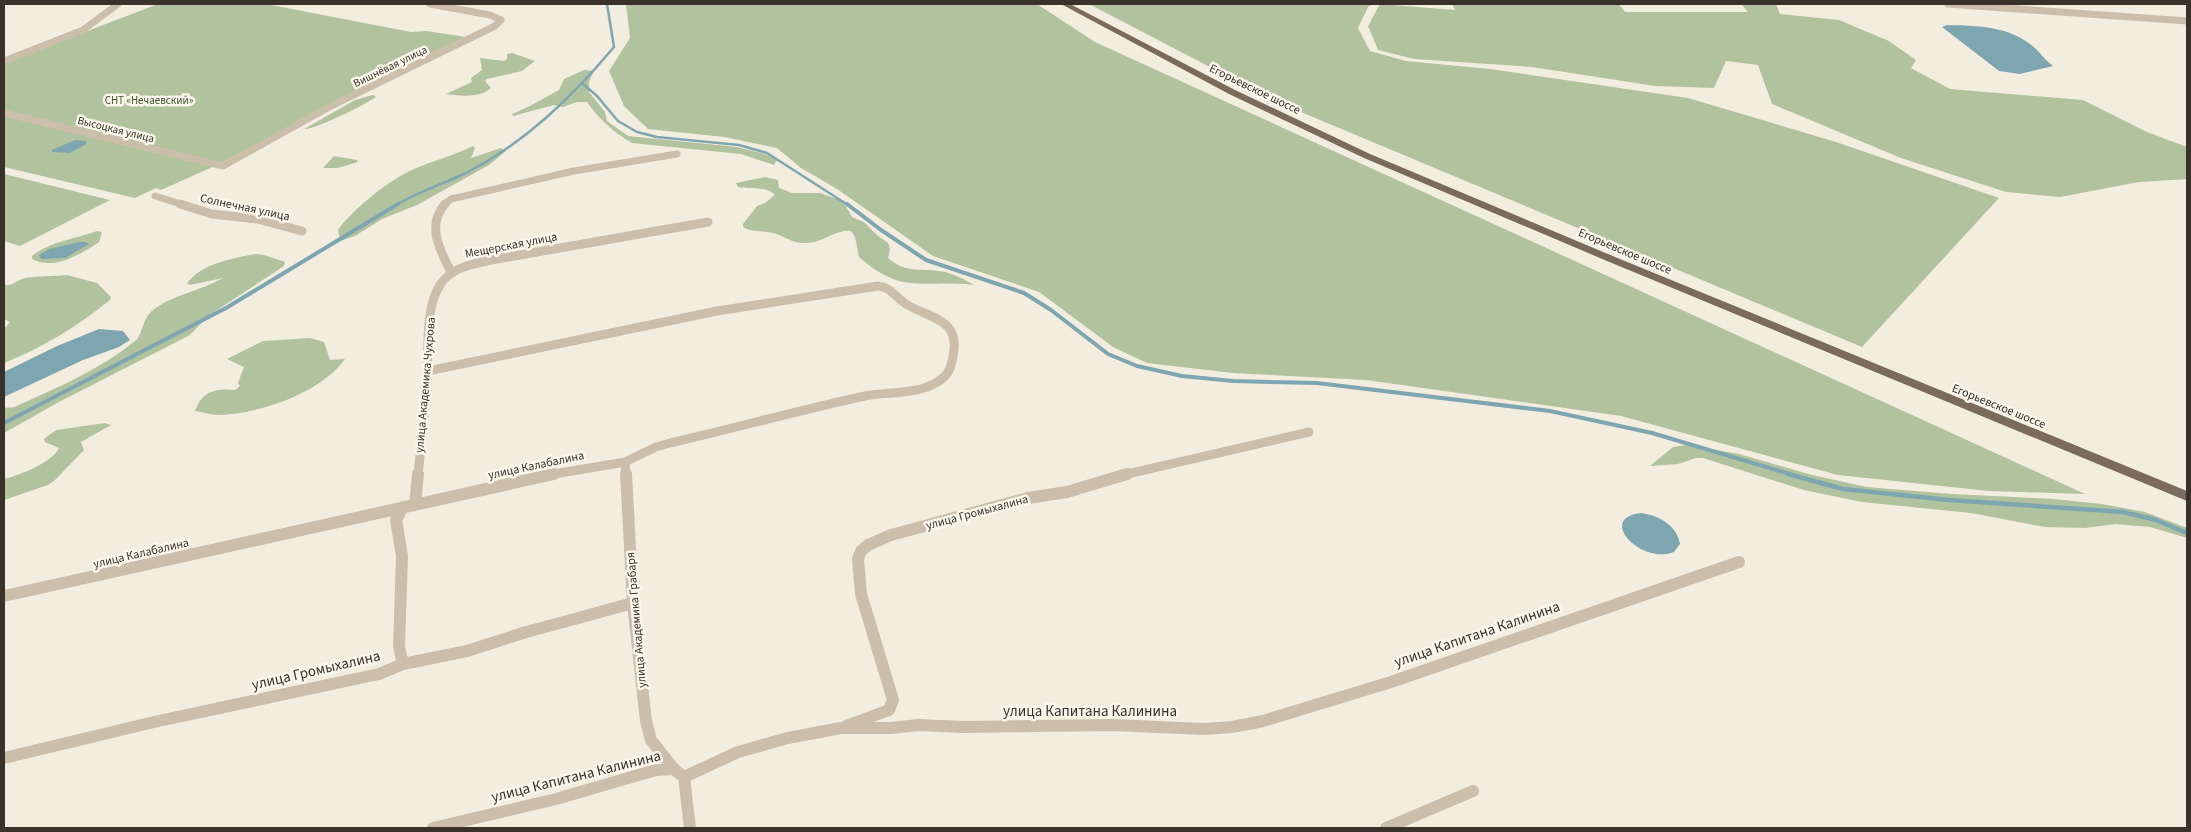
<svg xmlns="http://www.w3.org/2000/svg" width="2191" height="832" viewBox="0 0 2191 832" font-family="'Source Sans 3',sans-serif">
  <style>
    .green { fill: #b1c29f }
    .water { fill: #7ea6b0 }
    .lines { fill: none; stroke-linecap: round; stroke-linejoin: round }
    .stream-far2 { stroke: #7ea6b0; stroke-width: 2.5 }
    .stream-far1 { stroke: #7ea6b0; stroke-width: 4 }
    .stream { stroke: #7ea6b0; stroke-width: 4.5 }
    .street-far2 { stroke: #cbbfab; stroke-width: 7 }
    .street-far1 { stroke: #cbbfab; stroke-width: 9 }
    .street { stroke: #cbbfab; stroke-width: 12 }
    .primary { fill: #7a6b5c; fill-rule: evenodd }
    .labels { text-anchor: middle; stroke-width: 5; stroke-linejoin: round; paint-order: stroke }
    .far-street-label { font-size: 11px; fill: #39312a; stroke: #faf6ec }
    .far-park-label { font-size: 11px; fill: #42572e; stroke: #faf6ec }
    .street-label { font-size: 12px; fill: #39312a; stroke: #faf6ec }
    .near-street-label { font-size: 15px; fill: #39312a; stroke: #faf6ec }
  </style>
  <rect width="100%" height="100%" fill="#f3eddf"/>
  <path class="green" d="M158 4H266L411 32 426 31 466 37 217 165 161 190 156 188 135 198 4 167V63Z
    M626 4H1037L1095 42 2085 494 1989 491 1838 475 1621 416 1366 380 1233 373 1147 363 1113 347 1039 292 933 256 837 189 801 168 777 148 724 137 648 129 624 106 609 71 630 38Z
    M1089 4H1374L1368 7 1358 28 1370 51 1406 61 1490 69 1688 98 1836 142 1999 198 1862 347 1277 102Z
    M1380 4 1455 10 1452 4H1619L1625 12H1748L1741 4H1776L1780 14 1839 20 1889 41 1916 60 1911 68 1950 89 2083 100 2147 132 2187 147V179L2139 182 2060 197 2006 192 1901 158 1772 104 1758 65 1726 61 1714 88 1655 86 1532 67 1414 59 1378 50 1368 26Z
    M512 53 535 61 522 71 487 79 485 81 491 88C480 98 461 96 446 94L472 82 471 78 482 70 480 58 504 61 507 59V54Z
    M584 70 594 71 589 82V92L605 112 607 121 628 136 737 147 765 154 777 160 774 165 741 154 632 143C613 132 599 119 587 102H577L563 107 554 105 513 116 512 114 530 106 559 90 564 79Z
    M373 95 376 97C366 104 315 130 304 129L355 100Z
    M473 146 475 148 471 158 501 148 506 151 489 165 417 205 382 219 355 236 340 241 338 230C352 210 389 180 412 170 432 161 453 156 473 146Z
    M334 156 357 160 358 162 338 168H323Z
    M4 174 110 200 20 246 4 241Z
    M765 177 778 180 779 188 792 193H820L837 199 844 203 852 217 864 222 877 235 888 243 890 249 888 258C908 275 922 267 945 272 954 274 966 280 974 285 923 279 903 296 859 257L855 237 851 231C839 229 827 239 814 242 794 246 790 238 773 233 762 230 753 233 743 227V224L757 206 765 203 775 195C766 185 750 190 738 187L736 183Z
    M97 231 102 232 99 242C81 254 54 271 32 259V256C51 241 75 239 97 231Z
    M255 254C264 254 276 259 285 262L284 266 208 316 190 335 57 403 4 433V408L14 407C57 388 99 370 135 341 144 335 140 318 157 307 177 294 202 290 223 278L190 285 187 283C203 263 231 259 255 254Z
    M67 275 97 283 111 297 110 300C78 326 42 348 4 363V329L10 322 4 319V285C12 286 15 282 22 279 30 276 56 276 67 275Z
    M310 338 324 342 330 360 345 359C321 393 259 414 218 415 211 415 203 412 195 411 202 391 216 388 235 390L240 386 238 383 244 367 227 359 263 341Z
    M105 423 111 425 81 442 84 450 55 480 48 485 4 500V479C18 476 53 462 59 448L45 442 44 439 56 430Z
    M1686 445 1739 454 1812 475 1867 487 1952 494 2053 499 2102 504 2145 512 2187 528V538L2150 527 2115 524 2085 528 2045 527 1971 513 1862 502 1804 490 1703 458H1696L1678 464 1650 466 1673 447Z"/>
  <path class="water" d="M1947 25C1980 26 2011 26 2036 49 2042 55 2046 61 2053 66L2020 74 1999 71 1942 27Z
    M75 140 86 141V144L70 153 52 152V150Z
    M78 242H85L89 244 65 258 42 259 39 256C48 246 66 247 78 242Z
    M99 329 123 331 130 340 119 347 83 360 4 397V372L57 346Z
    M1641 513C1658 515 1677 525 1680 544L1674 552C1641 565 1596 518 1641 513Z"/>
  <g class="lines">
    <path class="stream-far2" d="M583 84 597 96 618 121 637 132 657 137 739 145 767 153 848 205
      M396 205C418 192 443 184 466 173 525 143 572 97 614 47L607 4"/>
    <path class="stream-far1" d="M847 204 881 230 926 260 1024 293 1051 310 1108 354 1137 366 1182 376 1233 381 1317 383 1550 411 1652 433 1793 475
      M4 423 226 308 398 204"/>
    <path class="stream" d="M1788 474 1843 489 1949 500 2123 512 2156 520 2187 533"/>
    <path class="street-far2" d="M1948 4 2187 21
      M4 61 83 30 118 4
      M4 113 223 166 333 105 495 26 501 20 490 15 430 4
      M155 196 184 205
      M444 205 451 199 574 171 677 154"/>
    <path class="street-far1" d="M180 204 212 214 257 219 302 231
      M445 204C426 226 440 250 451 272
      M428 371 717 311 878 286C891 287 896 298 906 304 930 319 961 318 953 356 952 363 950 371 945 376 925 396 890 391 865 396 800 410 735 428 670 443L656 447 625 462 548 475
      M625 462 626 475
      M418 475C421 445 425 414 427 383 429 355 424 309 440 285 450 269 468 265 486 261L708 222
      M1123 475 1309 432"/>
    <path class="street" d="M626 474 633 603 646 721 651 740 674 769
      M415 505 418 474
      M403 507 396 520 402 556 399 647 403 664
      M4 596 554 474
      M846 726 889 710 893 700 861 594 858 559 861 551 868 545 891 535 1028 498 1067 492 1127 474
      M4 758 154 722 379 674 403 664 467 651 523 633 633 603
      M684 777 690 828
      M433 828 556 799 656 770 674 769 684 777 738 752 788 738 841 728H891L918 725 964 727 1113 725 1203 729 1232 727 1263 721 1391 682 1739 562
      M1386 828 1473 791"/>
    <path class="primary" d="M1061 4H1070L1235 90 1370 154 1615 257 2187 491V501L1607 261 1364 158 1229 94Z"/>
  </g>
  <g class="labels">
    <g class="far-street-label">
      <text transform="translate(390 66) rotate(-26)" y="4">Вишнёвая улица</text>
      <text transform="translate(116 129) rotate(14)" y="4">Высоцкая улица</text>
    </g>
    <g class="far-park-label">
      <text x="149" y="104">СНТ «Нечаевский»</text>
    </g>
    <g class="street-label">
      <text transform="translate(1255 89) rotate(26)" y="4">Егорьевское шоссе</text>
      <text transform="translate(245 207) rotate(12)" y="4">Солнечная улица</text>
      <text transform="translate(511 245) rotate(-11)" y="4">Мещерская улица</text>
      <text transform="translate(1625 251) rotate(23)" y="4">Егорьевское шоссе</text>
      <text transform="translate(425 385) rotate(-85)" y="4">улица Академика Чухрова</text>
      <text transform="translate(1999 406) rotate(22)" y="4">Егорьевское шоссе</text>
      <text transform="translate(536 465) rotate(-12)" y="4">улица Калабалина</text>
      <text transform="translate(977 512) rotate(-15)" y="4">улица Громыхалина</text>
      <text transform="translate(141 553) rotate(-13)" y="4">улица Калабалина</text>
      <text transform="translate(636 620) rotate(-95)" y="4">улица Академика Грабаря</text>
    </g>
    <g class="near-street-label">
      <text transform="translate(1477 634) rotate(-19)" y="5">улица Капитана Калинина</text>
      <text transform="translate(316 670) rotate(-13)" y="5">улица Громыхалина</text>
      <text x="1090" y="716">улица Капитана Калинина</text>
      <text transform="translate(576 776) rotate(-14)" y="5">улица Капитана Калинина</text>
    </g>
  </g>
  <rect width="2191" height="832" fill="none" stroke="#39312a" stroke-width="10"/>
</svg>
